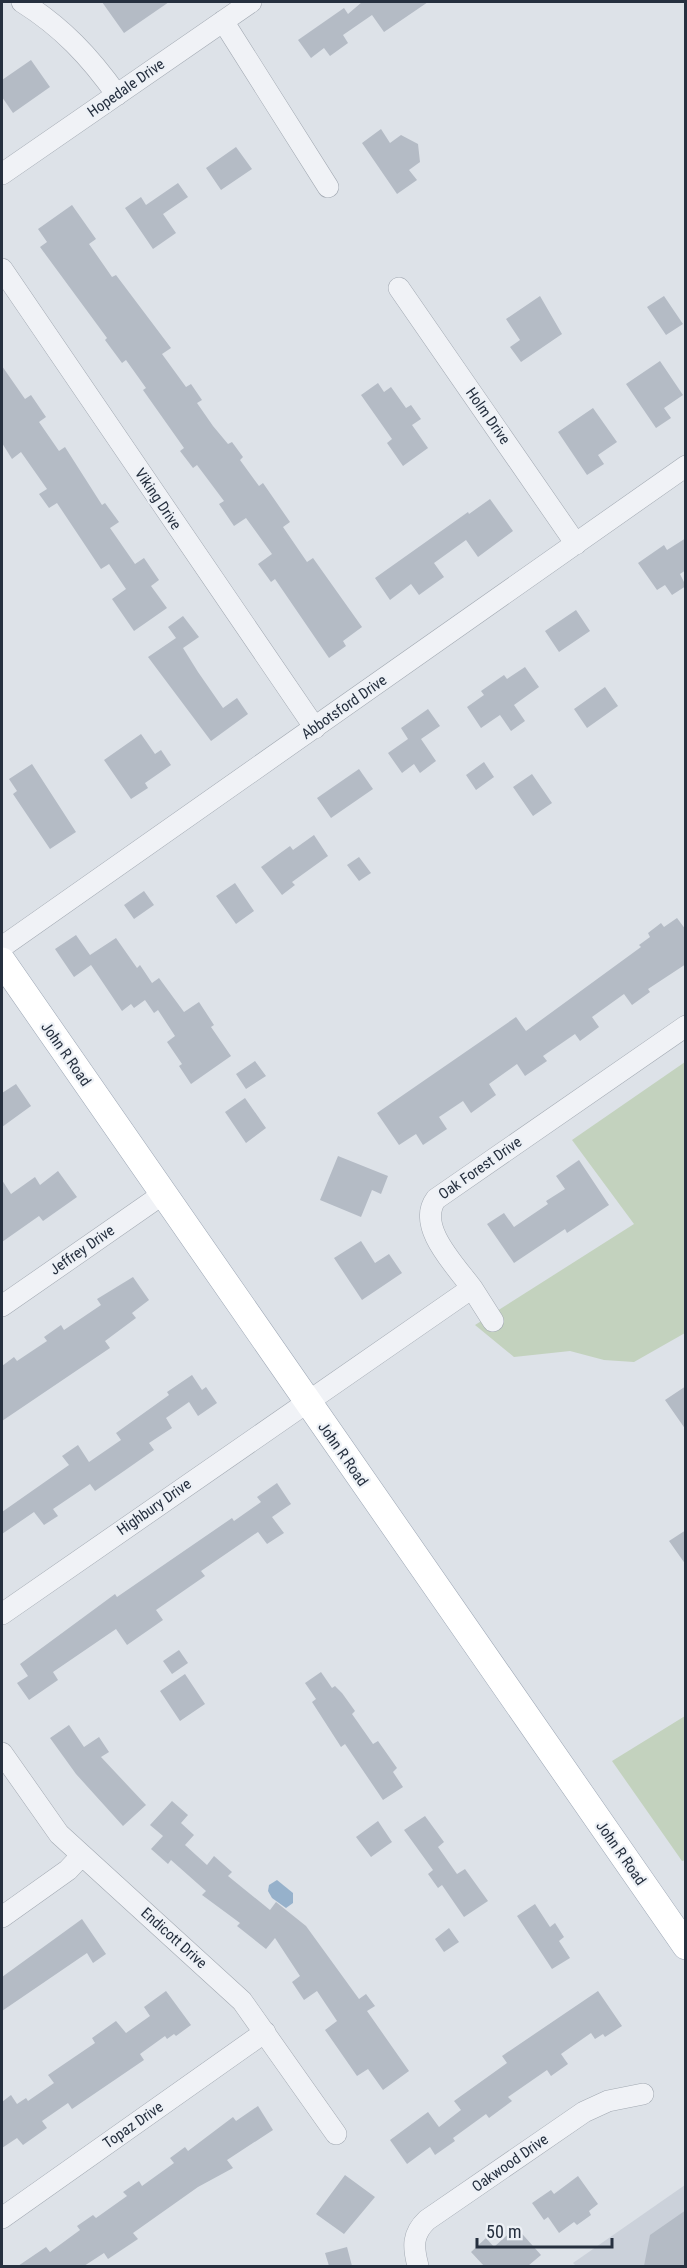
<svg xmlns="http://www.w3.org/2000/svg" width="687" height="2268" viewBox="0 0 687 2268" font-family="'Roboto Condensed',sans-serif">
  <style>
    .built { fill: #cbd1da }
    .green { fill: #c3d2be }
    .water { fill: #96b1cb }
    .building { fill: #b4bbc5 }
    .lines { fill: none; stroke-linecap: round; stroke-linejoin: round }
    .minor-casing { stroke: #a2a9b2; stroke-width: 22 }
    .major-casing { stroke: #9ca6b4; stroke-width: 28 }
    .minor { stroke: #f0f2f6; stroke-width: 21 }
    .major { stroke: #fff; stroke-width: 27 }
    .labels { text-anchor: middle; stroke-width: 4.5; stroke-linejoin: round; paint-order: stroke }
    .street-label { font-size: 15px; fill: #26303f; stroke: #edf1f6 }
  </style>
  <rect width="100%" height="100%" fill="#dde2e8"/>
  <path class="built" d="M685 2185V2266H576L573 2263Z"/>
  <path class="green" d="M685 1062V1333L634 1362 604 1360 570 1351 514 1357 475 1325 634 1224 572 1140Z
    M685 1716 686 1860 682 1861 612 1761Z"/>
  <path class="water" d="M277 1880 293 1893V1903L286 1908 272 1898 268 1891 269 1885Z"/>
  <path class="building" d="M102 2H169L124 33Z
    M362 2H428L384 32 372 15 343 35 348 43 330 56 324 48 311 58 298 40 344 8 348 14Z
    M31 60 50 87 13 113 2 97V80Z
    M381 129 390 143 401 135 418 144 420 162 409 170 417 180 397 194 362 143Z
    M236 147 252 169 221 190 206 168Z
    M178 183 188 197 163 214 176 233 153 249 125 208 141 197 146 205Z
    M72 205 96 239 89 244 112 277 116 275 171 348 162 354 186 387 191 384 202 400 197 403 213 426 228 444 232 442 243 457 240 460 259 486 263 483 290 522 283 527 307 562 313 558 362 627 343 641 346 646 329 658 275 579 271 582 258 564 272 554 246 518 234 526 219 504 224 501 197 465 193 468 180 451 184 448 143 390 146 388 126 360 122 363 105 340 107 338 40 247 47 242 38 229Z
    M540 296 562 334 521 362 510 347 520 340 506 319Z
    M664 296 683 324 666 335 647 307Z
    M660 361 683 395 664 408 671 418 656 428 626 384Z
    M2 366 25 399 31 395 46 417 39 422 59 451 65 447 102 505 105 503 119 522 110 528 135 564 144 558 159 580 151 586 167 608 134 631 112 599 126 589 109 564 101 569 57 503 49 508 39 494 47 489 21 452 12 459 2 443Z
    M378 383 384 392 391 387 406 408 411 405 421 419 412 425 428 448 403 466 387 443 392 439 361 395Z
    M593 408 617 442 598 455 604 464 587 475 558 432Z
    M490 499 513 531 478 557 466 540 434 563 444 577 419 595 411 584 390 600 375 578 468 512 469 514Z
    M686 538V570L680 574 686 586 672 595 665 585 657 590 638 563 664 545 667 550Z
    M576 610 590 631 559 652 545 631Z
    M183 616 199 637 183 648 198 672 223 708 237 698 248 714 211 741 148 657 176 638 168 627Z
    M525 667 539 687 514 705 525 721 511 731 500 715 481 728 467 707 484 695 481 691 504 675 507 679Z
    M605 687 618 706 587 728 574 709Z
    M428 709 440 726 421 739 436 761 420 773 414 764 402 773 388 753 408 739 401 728Z
    M141 734 155 754 161 750 171 765 145 783 148 788 131 799 104 760Z
    M484 762 494 777 476 790 466 775Z
    M32 764 76 832 50 849 13 794 17 791 9 779Z
    M359 769 373 789 331 818 317 798Z
    M532 774 552 803 533 816 513 787Z
    M314 835 328 856 292 882 295 885 282 895 261 867 290 846 293 850Z
    M359 857 371 873 359 881 347 865Z
    M235 883 254 911 236 924 216 896Z
    M144 891 154 905 134 919 124 905Z
    M677 918 686 930V964L648 989 650 992 632 1005 624 994 592 1017 599 1027 580 1041 575 1034 543 1056 547 1061 525 1076 517 1064 489 1084 496 1095 471 1113 463 1101 439 1117 447 1129 423 1145 416 1134 399 1145 377 1113 516 1017 526 1031 641 947 639 945 650 937 648 933 661 923 664 927Z
    M76 935 90 955 116 938 137 968 140 965 152 983 159 978 184 1012 199 1002 214 1025 211 1027 231 1056 191 1084 179 1066 182 1064 167 1042 175 1036 158 1010 154 1013 145 1000 134 1008 131 1004 122 1011 91 965 74 977 55 949Z
    M255 1061 266 1076 246 1089 236 1074Z
    M16 1084 31 1106 2 1127V1093Z
    M245 1098 266 1128 246 1143 225 1112Z
    M338 1156 388 1176 381 1194 372 1190 361 1217 320 1200Z
    M579 1160 609 1205 567 1233 565 1229 514 1263 487 1224 504 1213 514 1227 548 1204 546 1201 565 1189 556 1176Z
    M58 1171 77 1197 43 1221 39 1216 2 1242V1180L11 1194 35 1177 40 1185Z
    M361 1241 375 1263 389 1254 402 1273 362 1300 334 1258Z
    M133 1277 149 1300 132 1313 136 1318 105 1341 110 1348 2 1421V1366L14 1357 17 1361 47 1341 44 1337 61 1325 64 1330 101 1305 97 1299Z
    M192 1375 202 1390 206 1387 217 1403 198 1416 189 1402 166 1418 172 1428 149 1443 154 1450 124 1471 95 1491 90 1484 53 1509 58 1516 44 1525 34 1512 2 1534V1512L69 1465 62 1456 78 1445 89 1462 121 1440 116 1433 169 1395 167 1392Z
    M686 1386V1430L665 1400Z
    M277 1483 291 1504 272 1517 284 1533 267 1544 258 1532 201 1571 205 1576 156 1610 163 1620 127 1645 116 1629 53 1672 58 1680 29 1700 17 1683 28 1676 20 1664 115 1594 117 1597 232 1518 234 1521 261 1502 257 1497Z
    M686 1530V1565L669 1541Z
    M179 1650 188 1663 172 1674 163 1661Z
    M321 1672 332 1688 335 1686 342 1693 355 1711 352 1714 373 1744 378 1741 397 1768 393 1772 403 1787 383 1800 345 1744 341 1747 312 1702 316 1699 305 1683Z
    M185 1674 205 1704 180 1721 160 1691Z
    M69 1725 84 1747 99 1737 109 1752 101 1757 146 1805 123 1826 76 1774 50 1738Z
    M172 1801 188 1815 181 1823 194 1835 185 1845 207 1865 214 1856 232 1872 228 1876 270 1910 276 1902 306 1926 359 1999 366 1994 375 2006 367 2011 409 2071 383 2090 368 2069 357 2076 325 2030 337 2021 317 1991 304 2000 292 1982 300 1976 275 1938 266 1949 237 1926 240 1923 202 1895 206 1891 171 1860 168 1864 151 1849 163 1836 150 1825Z
    M425 1816 444 1842 438 1847 457 1874 465 1869 488 1901 464 1917 442 1885 438 1888 428 1874 433 1870 404 1830Z
    M378 1821 392 1842 371 1857 356 1837Z
    M535 1904 550 1927 555 1923 564 1937 559 1941 570 1958 552 1969 517 1916Z
    M82 1919 106 1954 93 1963 87 1953 2 2011V1977Z
    M449 1928 459 1942 444 1952 435 1939Z
    M166 1991 191 2025 176 2036 174 2034 167 2039 165 2036 140 2054 144 2060 72 2109 68 2103 42 2121 47 2128 23 2145 17 2138 2 2148V2102L11 2095 17 2104 26 2098 28 2101 54 2083 48 2075 95 2043 92 2038 116 2021 126 2033 150 2016 144 2007Z
    M598 1991 622 2026 605 2037 603 2034 595 2039 591 2033 561 2054 568 2064 551 2076 547 2070 508 2097 512 2101 489 2118 486 2114 453 2138 455 2141 435 2155 430 2147 407 2164 390 2140 428 2112 439 2127 461 2110 454 2101 507 2063 502 2056Z
    M258 2106 273 2130 227 2160 233 2168 198 2187 133 2233 138 2239 108 2259 104 2253 84 2266H18L46 2247 50 2252 80 2230 77 2226 93 2215 96 2218 127 2196 123 2192 139 2181 142 2186 174 2163 170 2158 185 2147 188 2151 233 2117 236 2121Z
    M345 2175 375 2197 344 2234 316 2214Z
    M578 2176 598 2204 589 2211 591 2215 577 2225 574 2222 559 2233 548 2217 544 2220 532 2203 551 2190 554 2194Z
    M686 2210V2266H644L650 2235Z
    M516 2227 541 2255 528 2266H484L471 2252 486 2238 494 2247Z
    M347 2247 352 2266H329L325 2253Z"/>
  <g class="lines">
    <g class="minor-casing">
      <path id="minor" d="M22 2C62 27 90 57 117 95
        M223 21 328 187
        M2 174 251 2
        M2 269 315 728
        M399 288 576 544
        M2 947 686 466
        M472 1288 493 1321
        M2 1306 163 1194
        M2 1614 472 1288C455 1265 416 1226 436 1199L686 1026
        M2 1753 59 1834 242 2001 336 2134
        M2 1917 68 1870 82 1855
        M2 2218 265 2032
        M418 2266C413 2247 412 2234 427 2220L584 2112 608 2101 643 2094"/>
    </g>
    <g class="major-casing">
      <path id="major" d="M2 961 686 1946"/>
    </g>
    <use href="#minor" class="minor"/>
    <use href="#major" class="major"/>
  </g>
  <g class="labels">
    <g class="street-label">
      <text transform="translate(126 88) rotate(-35)" y="5">Hopedale Drive</text>
      <text transform="translate(488 416) rotate(55)" y="5">Holm Drive</text>
      <text transform="translate(158 499) rotate(56)" y="5">Viking Drive</text>
      <text transform="translate(344 707) rotate(-35)" y="5">Abbotsford Drive</text>
      <text transform="translate(66 1054) rotate(55)" y="5">John R Road</text>
      <text transform="translate(480 1168) rotate(-35)" y="5">Oak Forest Drive</text>
      <text transform="translate(82 1250) rotate(-35)" y="5">Jeffrey Drive</text>
      <text transform="translate(343 1454) rotate(55)" y="5">John R Road</text>
      <text transform="translate(154 1507) rotate(-35)" y="5">Highbury Drive</text>
      <text transform="translate(621 1853) rotate(55)" y="5">John R Road</text>
      <text transform="translate(174 1938) rotate(42)" y="5">Endicott Drive</text>
      <text transform="translate(133 2125) rotate(-35)" y="5">Topaz Drive</text>
      <text transform="translate(510 2163) rotate(-35)" y="5">Oakwood Drive</text>
    </g>
  </g>
  <rect width="687" height="2268" fill="none" stroke="#26303f" stroke-width="6"/>
  <path d="M477 2238v9h135v-9" fill="none" stroke="#26303f" stroke-width="3"/>
  <text x="486" y="2238" font-size="18" fill="#26303f" stroke="#edf1f6" stroke-width="4.5" paint-order="stroke">50 m</text>
</svg>
